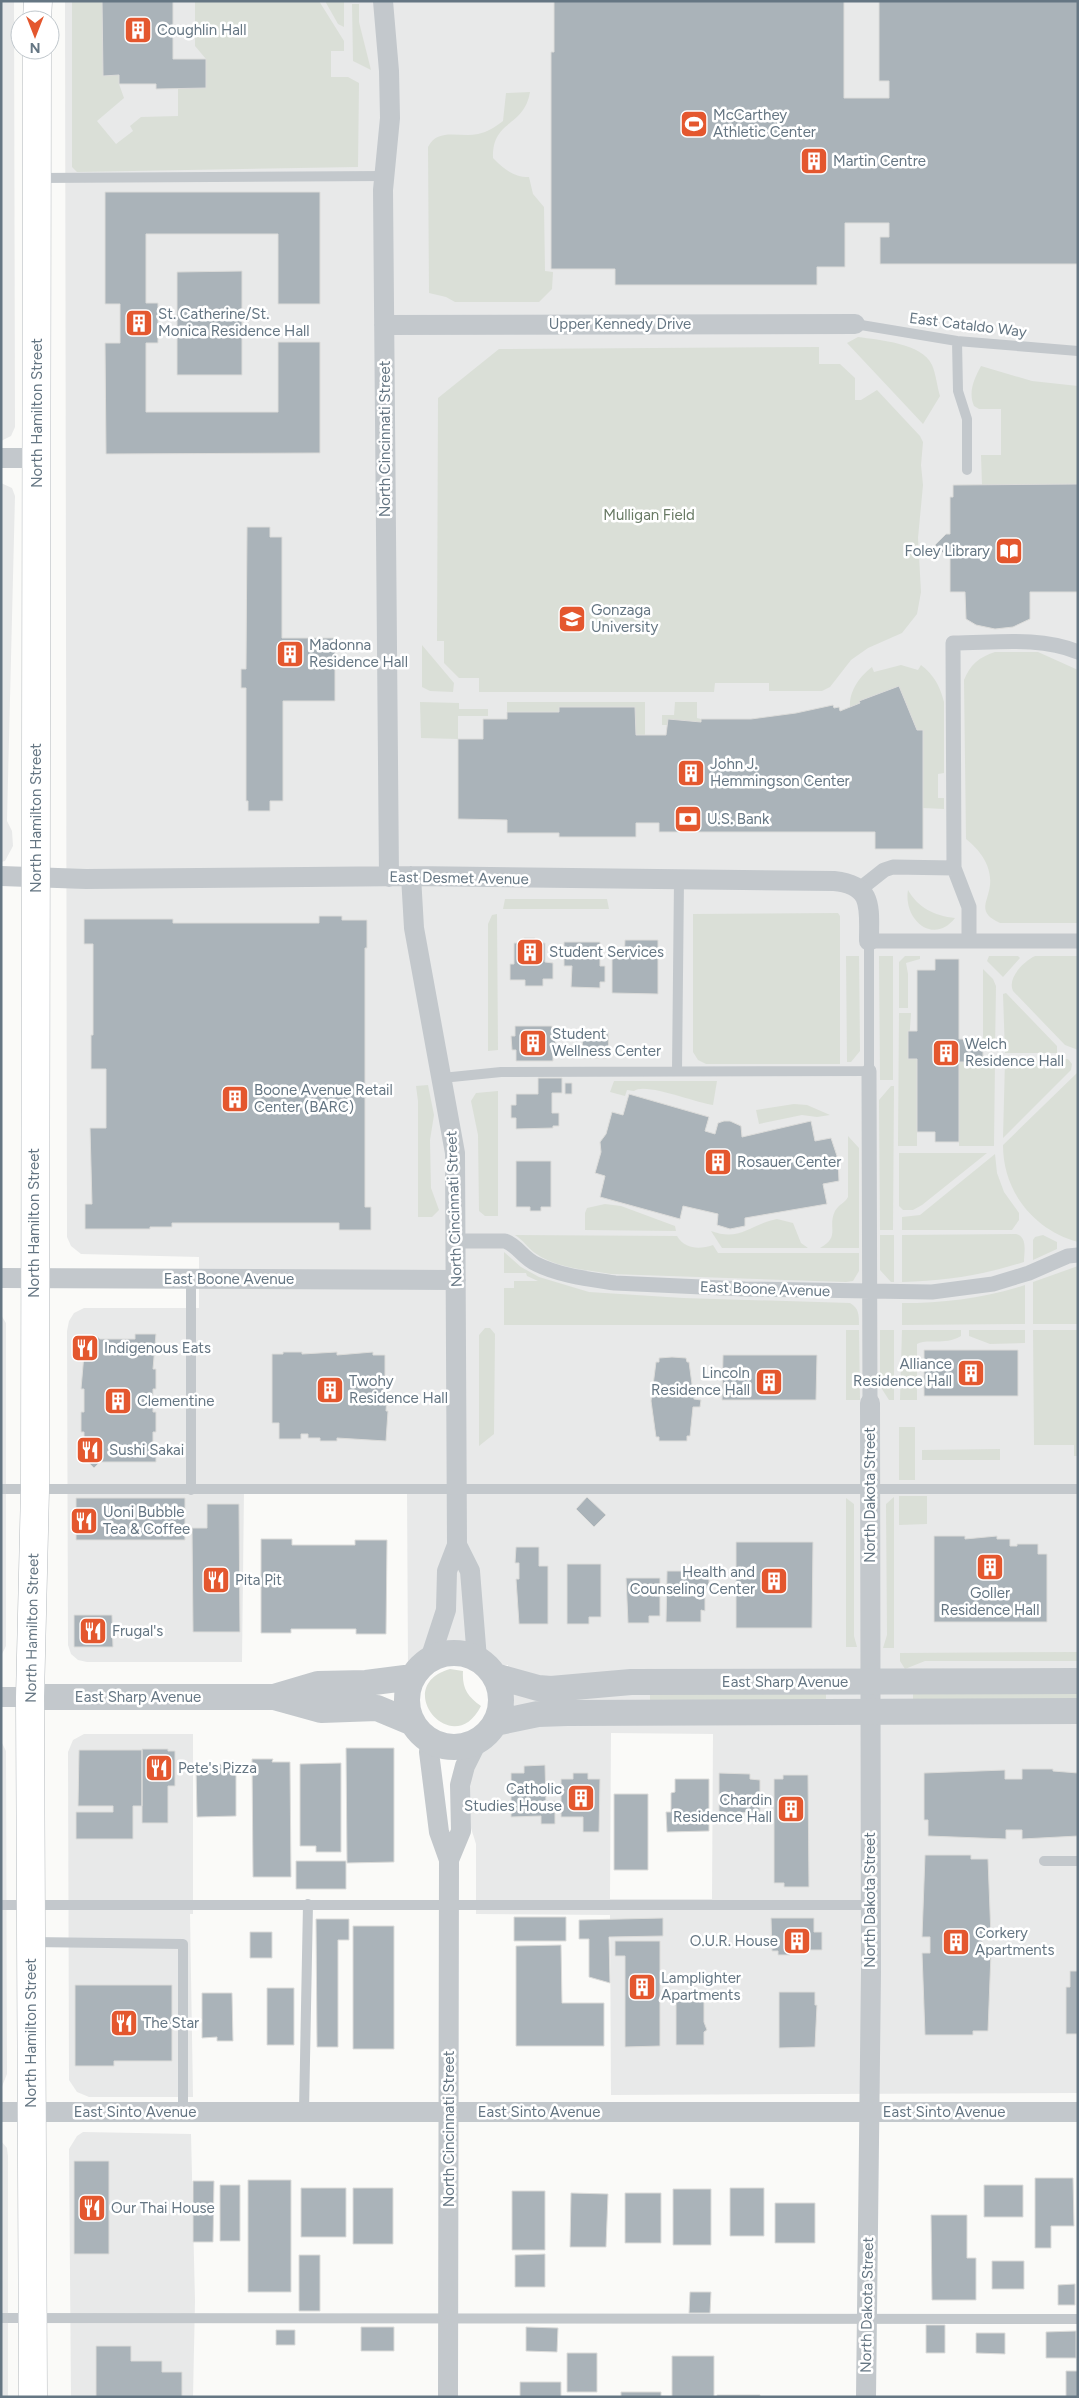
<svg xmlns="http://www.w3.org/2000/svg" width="1079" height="2398" viewBox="0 0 1079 2398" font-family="Figtree,sans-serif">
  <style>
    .built { fill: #e8e9e9; fill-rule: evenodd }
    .green { fill: #dadfd7 }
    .building { fill: #aab3b9; stroke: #dcdcda }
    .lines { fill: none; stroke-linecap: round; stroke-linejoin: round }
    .primary-casing { stroke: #b5babe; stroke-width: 29 }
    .service { stroke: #c3c8cc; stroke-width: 10 }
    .pedestrian { stroke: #c3c8cc; stroke-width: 15 }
    .minor { stroke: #c3c8cc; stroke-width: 20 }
    .tertiary { stroke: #c3c8cc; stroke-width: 26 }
    .primary { stroke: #fff; stroke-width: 28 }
    .labels { text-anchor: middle; stroke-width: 5; stroke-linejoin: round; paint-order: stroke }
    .poi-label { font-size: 15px; fill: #657683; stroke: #fff; text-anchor: start }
    .street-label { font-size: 15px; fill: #657683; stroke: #fff }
    .park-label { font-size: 15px; fill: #687a64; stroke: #fff }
  </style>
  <rect width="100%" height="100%" fill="#fafaf8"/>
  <path class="built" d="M1 1H14L15 427 11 436 1 441Z
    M65 1H1078V2093L611 2095 610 1915 476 1914V1844L470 1825 468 1794 471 1771 481 1752 509 1728 508 1665H408L407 1490H244L242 1662H87L78 1660 71 1654 68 1645 67 1331 69 1321 74 1313 84 1308H199V1257L81 1254 71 1246 67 1237ZM611 1733 713 1734 712 1899H610Z
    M1 483 12 488 15 496 7 821 12 831 13 846 5 861 1 862Z
    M1 1315 6 1323V1646L1 1656Z
    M84 1734H193V1914H190L193 2097H89L77 2092 69 2080 68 1752 73 1740Z
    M1 1741 6 1751 7 2074 1 2089Z
    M83 2132 191 2134 195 2301 193 2397H71L69 2149 77 2136Z
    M1 2141 7 2148 8 2156V2397H1Z"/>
  <path class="green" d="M72 1H102L103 75H119V84L124 98 97 121 116 144 133 131 130 126 141 117 178 116V89L206 88V59L195 46V1H319L344 41V51H331V77H348L359 83 358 167 77 172 72 167Z
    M325 1H344V27L338 24Z
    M352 4H359V22L371 70 353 61Z
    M530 92C524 128 492 119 493 158 504 169 513 177 529 177L533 194 544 207 545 271 553 272 552 289 539 302H455L446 297 429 293 428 147C438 127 460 138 478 134 488 132 495 127 503 121L506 93Z
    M858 337C879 340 922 343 932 365 936 374 937 386 940 396L923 424 847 343Z
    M819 347V364H840L855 378V400H861L877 390 920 436 923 442 921 465 923 485 918 538 921 592 917 614 902 633 868 648 851 660 830 687 822 691H769V683H715L714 692H479V678H459L444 663V641H437L438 398 499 349Z
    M981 366 1032 381 1078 386V484L982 485 981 455H1001V409H979L974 406C968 392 974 379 981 366Z
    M422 645 454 683 453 692 430 691 422 687Z
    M995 652H1038L1078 670V923H1000C976 912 988 903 990 885 992 866 980 850 966 839L964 680C970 665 979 657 995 652Z
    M901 665 918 670 921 665C934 675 940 686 944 702V773L938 774V798H944V809L923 808V730H917L899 686 859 701 860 703 850 707C849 691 860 676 872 667L874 672Z
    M420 702 459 703V709H488V716H458V739L421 738Z
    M507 702H645V735H636L635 707H560L559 712H507Z
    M675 702H697V718L701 719V722L668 719 667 725H662V715H674Z
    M908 890C918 908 935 916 955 918 933 946 903 919 908 890Z
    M505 899H607L609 909H503Z
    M838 913 840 916V1064H706L698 1060 693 1052V914Z
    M497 914 498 1050 488 1051V924L492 915Z
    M846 956H859L860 1051 851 1062H847Z
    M879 956H893V1080H880Z
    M905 956H920V959L906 963 908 974V1008H899V962Z
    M989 956H1018L1020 958 1003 977 987 961Z
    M1035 956H1078V1050L1065 1045 1013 991C1007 978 1023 962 1035 956Z
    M983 969 993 979 996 986 995 1050H983Z
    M1006 993 1057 1046V1053H1005L1003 994Z
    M899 1013H911L908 1059H917V1146H898Z
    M1068 1059 1072 1064 1071 1070 1003 1138 1005 1060Z
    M959 1062H995L994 1146H959Z
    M1078 1072V1242C1034 1230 1003 1192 1003 1145Z
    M614 1081H717L713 1105C696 1103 645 1082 634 1091L627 1090 625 1096 610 1092Z
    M428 1085 434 1115 430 1140 431 1188 439 1210 432 1217H418V1101L416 1086Z
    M891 1086H894L893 1230H880L879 1100Z
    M498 1091V1216H485L479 1211 478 1135 471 1101 476 1093Z
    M794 1104 807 1105 830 1115 817 1117 802 1115 759 1124 756 1110Z
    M848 1136 859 1148V1248H820C841 1237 827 1227 835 1211 839 1204 845 1203 848 1197Z
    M899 1153H987L922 1205 913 1210H903L899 1206Z
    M995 1154 997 1173 1004 1192 1019 1213V1220L1012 1230H902V1217L920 1215Z
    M605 1204 621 1206 675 1226 676 1231 585 1230V1213L587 1208Z
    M777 1219 793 1223 801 1243 808 1248H722L711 1231C740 1242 750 1224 777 1219Z
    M1016 1234C1028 1237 1024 1252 1024 1262 982 1275 946 1281 902 1282V1235Z
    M515 1235 677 1236C685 1249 699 1250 713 1245L718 1253H859V1271L853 1281 846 1282 611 1274C588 1270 555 1268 535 1253 528 1248 523 1240 515 1235Z
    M880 1235H894V1282H891L880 1270Z
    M1043 1235 1057 1242V1249L1033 1260V1240L1035 1237Z
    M504 1252 521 1267 539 1277 589 1292 683 1298 850 1303C859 1308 859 1315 859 1325H504V1288H514V1281H538L527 1276 526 1273H504Z
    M1078 1266V1324H1033V1282Z
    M1025 1285V1324L902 1325V1303C945 1303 984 1298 1025 1285Z
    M485 1328H490L495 1334 494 1434 479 1446V1335Z
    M846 1330H859L860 1400H846Z
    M880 1330H894V1400H889L880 1386Z
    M902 1330H961V1336C944 1346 926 1338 917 1344V1400H900Z
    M969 1330H1025V1343L990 1344 969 1336Z
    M1033 1330H1078V1456H1074V1445H1034Z
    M899 1427H915V1480H899Z
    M1000 1449V1460H922V1450Z
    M899 1496H927V1524L899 1525Z
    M894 1497V1648H883L887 1635 886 1504Z
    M846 1498 854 1504V1636L857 1647H846Z
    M1078 1652V1661H925L905 1669 900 1661V1653Z
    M450 1669 463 1671C462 1688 467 1696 481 1706 453 1762 390 1686 450 1669Z
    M1078 1688V1704L913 1705V1689Z
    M650 1689H826V1705H650Z"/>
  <path class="building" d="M102 1H173V59H206V88L156 89V84H119V75L103 76Z
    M554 1H844V98H889V81H879V1H1078V264H880V237H889V223H845V267H817V285H615V269H551V52H554Z
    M105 192H320V304H278V234H146V303H158V343H146V412H278V342H320V453L106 454 105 343H120V304H105Z
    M242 271V375H177V272Z
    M1078 484V592H1030V619L1013 627 995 629 976 625 966 619 965 592H950V557H947L935 545 946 534H950V497H953V485Z
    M247 527H270V537H282V638H335V701H283V801H270V811H248V801H246V688H241V669H246Z
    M899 686 917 730H923V849H875V832H659V823H636V837H559V833H507V820L458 819V739H483V719H507V712H559V707H635L636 735H666L668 719 701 722V719H751L796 713 833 705 834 708 839 707 840 711 860 703 859 701Z
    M319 916H342V920H367V948H365V1207H371V1230H339V1223H172V1227H150V1229H85V1204H92L90 1128H106V1069H91V1035H93V944H84V919H173V923H319Z
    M524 938H535V943H545V962L553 963V979H543V986H525V980H510V964H514V943H524Z
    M625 940H658V994L612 993V958H624Z
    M564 942H600V966H605V982H600V988L571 987 572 966H564Z
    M935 959H959V1039H983V1062H959V1142H935V1132H917V1059H908V1031H917V970H935Z
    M515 1026H552V1031H555L556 1050H553V1061H516V1050H512L511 1036H515Z
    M608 1032 609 1058H583L582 1033Z
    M538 1078H562V1093H552V1113H559V1126H553V1128L516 1129V1118H511V1105H516V1094H538Z
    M565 1083H572V1094H565Z
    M629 1094 709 1117 705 1131 715 1134 718 1123 724 1121H730L741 1126 742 1137 811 1121 815 1141 831 1138 838 1159 839 1181 823 1184 827 1204 745 1218V1226L730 1229 717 1225 718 1214 683 1206 680 1219 600 1197 605 1176 595 1173 601 1152 600 1142 606 1134 612 1112 623 1115Z
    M516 1161H551V1207H541V1211H530V1207H516Z
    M93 1334 100 1339H135V1334H156L153 1369H156V1389H153V1412H156V1432H153V1447H156V1462H100L94 1468 78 1452 84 1446V1432H81V1412H84V1389H81L84 1354 79 1350Z
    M924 1350H1018V1396H924Z
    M283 1352H302V1354L337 1352V1355L373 1352V1355H385V1380H388L386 1411H388L386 1441 337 1438V1441H320V1438H308V1434H301V1439H279V1423H272V1354H283Z
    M723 1355H817L816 1400H722Z
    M672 1357 686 1358 687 1362H689L694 1399 701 1400 700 1407H693L690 1436H687V1441H659V1437H656L651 1401 656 1362H659V1358Z
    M587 1497 606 1515 594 1527 576 1509Z
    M76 1498H185V1540H76Z
    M207 1504H239L240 1632H193L192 1528H207Z
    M934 1536H965V1539L997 1536V1539H1010V1546H1017V1544H1038V1554H1047V1622H934Z
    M261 1539H292V1545H355V1540H387L386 1634H356V1629H291V1633H261Z
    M736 1542H813L812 1628H736Z
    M516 1547H539V1566H548V1624H519L516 1579H519V1563H515Z
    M567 1564H601V1617H589V1624H567Z
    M667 1571H709V1589H705V1611L701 1610V1622H666Z
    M626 1578H660V1616H649V1623H628Z
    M74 1615H112L113 1647H74Z
    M346 1748H394V1862L347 1863Z
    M142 1749H168V1751H175V1786H168V1823H142Z
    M79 1750H142V1806H133V1839H76V1812H113V1806H78Z
    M252 1759H273L272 1762H290L291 1877H253Z
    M341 1763V1852H316V1846H300V1764Z
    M236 1764V1816L197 1817 196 1765Z
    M545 1765 546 1801H555V1824H541V1816L511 1817V1773H524V1766Z
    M1022 1769H1053V1771L1078 1773V1836L1022 1839V1830H1006V1839L928 1836V1820H924V1773L1005 1770V1779H1022Z
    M573 1773H588V1779H600L599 1832H583V1817H561V1779H573Z
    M719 1773 750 1774V1779L760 1780V1813L719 1812Z
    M783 1775H808L809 1887H784V1883H774V1779H783Z
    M675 1779H709V1831L667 1832 666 1812H671V1793L675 1792Z
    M614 1794H648V1870H614Z
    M925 1855H971V1859H988L991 1937H982V1946H989L991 1953 988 2031H973V2035H925L922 1953H930V1937H922Z
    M296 1861H346V1889H296Z
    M514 1917H566V1941H514Z
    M663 1918V1936L609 1937 610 1983 589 1977V1939H579V1920Z
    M771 1918H814V1932H822V1950H798L790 1952V1955H778V1951H772Z
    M316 1919H349V1940H338V2047H317Z
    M353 1926H394V2049H353Z
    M250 1932H272V1958H250Z
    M615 1941H660V2046L625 2047V1956H615Z
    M561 1945 562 2003H604V2046H516V1946Z
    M1070 1971H1078V2034H1066V1987H1070Z
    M75 1985H172V2061H114V2066H75Z
    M267 1988H294V2045H267Z
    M779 1992H815V2005H817L815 2047 779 2048Z
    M202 1993H232L233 2041H217V2037L202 2038Z
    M676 2001H704V2022L707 2030 704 2032V2045H676Z
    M74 2161H109V2254H74Z
    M1035 2178H1073L1074 2226H1051V2248H1035Z
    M248 2180H291V2292H248Z
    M193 2181H214L213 2242H193Z
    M220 2185H240V2241H220Z
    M984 2185H1023V2217H984Z
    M301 2188H346V2237H301Z
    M353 2188H393V2244H353Z
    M730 2188H764V2236H730Z
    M673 2189H711V2245H673Z
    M512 2191H545V2250H512Z
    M571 2193 608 2194 606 2247H570Z
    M625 2193H661V2243H625Z
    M775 2203H815V2243H775Z
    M931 2215H967V2258H976V2300H932Z
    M545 2254V2287H515V2255Z
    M299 2255H320V2311H299Z
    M992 2261H1024V2289H992Z
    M1075 2284V2305H1058V2285Z
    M690 2292H711L710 2313H689Z
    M926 2325H945V2353H926Z
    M361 2327H394V2351H361Z
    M526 2327 558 2328 557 2352 526 2351Z
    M276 2330H295V2345H276Z
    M1076 2331V2358H1046V2332Z
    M976 2333H1005V2354L976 2353Z
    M96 2346H131V2361H162V2372H182V2397H96Z
    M567 2353H597V2392H567Z
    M672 2356H714V2397H672Z
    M1066 2371H1078V2397H1066Z
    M520 2382H561V2397H520Z
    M621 2392H661V2397H621Z
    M717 2395H760V2397H717Z"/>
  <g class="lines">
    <g class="primary-casing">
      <path id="primary" d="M37 20 38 1
        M33 2397 30 1697 35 1490 37 50"/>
    </g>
    <path class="service" d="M38 178 385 176
      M855 324 957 341 1078 351
      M957 341 958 391 967 419V470
      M677 1071 679 880
      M442 1078 501 1072 869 1071V941
      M191 1279V1490
      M1 1489H1078
      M1044 1861H1078
      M1 1905H871
      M32 1942 183 1944V2112
      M304 2112 308 1904
      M1 2318 1078 2319"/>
    <path class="pedestrian" d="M860 889 884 870 893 867 954 868
      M869 941H1078
      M969 941V907L954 868 953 643C994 643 1039 636 1078 652
      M869 1071 870 1403
      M457 1241H505C518 1246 523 1258 536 1264 560 1276 589 1279 615 1283L745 1289 932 1292 993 1284 1029 1273 1068 1256 1078 1255"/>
    <path class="minor" d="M383 1 389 71 390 118 383 190 389 877
      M384 325 855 324
      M1 458H37
      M1 876 86 879 411 876 834 881C874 885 869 908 869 941
      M411 876 414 928 455 1153 457 1545 447 1571 446 1610 430 1659
      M1 1278 456 1280
      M457 1545 470 1571 477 1659
      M1 1697H30
      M431 1740 429 1752 439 1832 449 1860 448 2397
      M449 1860 461 1831 460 1785 465 1766 478 1740
      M1 2112H1078
      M866 2397 871 1972 870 1403"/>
    <path class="tertiary" d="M407 1700a47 47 0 1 1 94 0a47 47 0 1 1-94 0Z
      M495 1676 538 1688 551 1689 631 1682 1078 1681
      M30 1697H274L321 1710 377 1708 413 1723
      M274 1697 318 1684 366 1683 413 1677
      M495 1723 538 1714 567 1713 1078 1711"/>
    <use href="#primary" class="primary"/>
  </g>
  <defs>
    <g id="building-square" transform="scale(1.4375)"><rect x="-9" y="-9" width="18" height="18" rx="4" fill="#e4572e" stroke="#fff"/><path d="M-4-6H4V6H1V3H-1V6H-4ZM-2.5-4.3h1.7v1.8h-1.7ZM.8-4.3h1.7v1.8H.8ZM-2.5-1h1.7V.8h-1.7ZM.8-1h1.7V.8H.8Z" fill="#fff"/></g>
    <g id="stadium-square" transform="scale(1.4375)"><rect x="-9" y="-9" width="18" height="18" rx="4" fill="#e4572e" stroke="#fff"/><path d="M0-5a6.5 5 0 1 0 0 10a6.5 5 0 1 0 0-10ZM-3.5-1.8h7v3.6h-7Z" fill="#fff"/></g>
    <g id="library-square" transform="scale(1.4375)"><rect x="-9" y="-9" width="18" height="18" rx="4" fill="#e4572e" stroke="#fff"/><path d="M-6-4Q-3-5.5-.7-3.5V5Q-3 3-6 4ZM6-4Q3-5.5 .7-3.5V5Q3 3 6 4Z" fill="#fff"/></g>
    <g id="university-square" transform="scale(1.4375)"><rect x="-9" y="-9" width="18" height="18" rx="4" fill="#e4572e" stroke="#fff"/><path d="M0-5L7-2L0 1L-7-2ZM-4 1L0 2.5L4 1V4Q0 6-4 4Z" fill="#fff"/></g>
    <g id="bank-square" transform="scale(1.4375)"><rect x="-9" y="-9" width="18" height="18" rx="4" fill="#e4572e" stroke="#fff"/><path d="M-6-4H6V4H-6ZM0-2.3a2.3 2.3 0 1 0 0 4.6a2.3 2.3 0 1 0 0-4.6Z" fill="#fff"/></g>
    <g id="restaurant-square" transform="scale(1.4375)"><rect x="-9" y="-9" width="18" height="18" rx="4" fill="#e4572e" stroke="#fff"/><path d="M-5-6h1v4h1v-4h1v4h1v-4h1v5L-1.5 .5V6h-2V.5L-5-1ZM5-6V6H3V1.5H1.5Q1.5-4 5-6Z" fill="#fff"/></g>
  </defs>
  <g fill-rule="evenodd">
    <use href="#building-square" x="138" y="30"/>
    <use href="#stadium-square" x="694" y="124"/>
    <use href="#building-square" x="814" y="161"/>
    <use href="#building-square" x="139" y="323"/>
    <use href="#library-square" x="1009" y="551"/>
    <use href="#university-square" x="572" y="619"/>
    <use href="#building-square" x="290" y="654"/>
    <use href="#building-square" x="691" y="773"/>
    <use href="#bank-square" x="688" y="819"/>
    <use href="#building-square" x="530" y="952"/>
    <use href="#building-square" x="533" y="1043"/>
    <use href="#building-square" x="946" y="1053"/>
    <use href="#building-square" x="235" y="1099"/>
    <use href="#building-square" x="718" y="1162"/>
    <use href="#restaurant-square" x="85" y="1348"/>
    <use href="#building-square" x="971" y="1373"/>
    <use href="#building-square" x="769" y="1382"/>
    <use href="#building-square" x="330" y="1390"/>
    <use href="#building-square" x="118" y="1401"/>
    <use href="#restaurant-square" x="90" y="1450"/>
    <use href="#restaurant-square" x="84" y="1521"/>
    <use href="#building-square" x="990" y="1567"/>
    <use href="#restaurant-square" x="216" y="1580"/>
    <use href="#building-square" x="774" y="1581"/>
    <use href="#restaurant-square" x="93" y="1631"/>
    <use href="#restaurant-square" x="159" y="1768"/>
    <use href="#building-square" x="581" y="1798"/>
    <use href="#building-square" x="791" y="1809"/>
    <use href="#building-square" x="797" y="1941"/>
    <use href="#building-square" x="956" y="1942"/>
    <use href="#building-square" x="642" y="1987"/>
    <use href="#restaurant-square" x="124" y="2023"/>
    <use href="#restaurant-square" x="92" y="2208"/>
  </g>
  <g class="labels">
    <g class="poi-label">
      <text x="157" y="35">Coughlin Hall</text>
      <text x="713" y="120">McCarthey<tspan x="713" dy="17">Athletic Center</tspan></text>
      <text x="833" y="166">Martin Centre</text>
      <text x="158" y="319">St. Catherine/St.<tspan x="158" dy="17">Monica Residence Hall</tspan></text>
      <text x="990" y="556" text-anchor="end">Foley Library</text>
      <text x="591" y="615">Gonzaga<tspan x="591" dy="17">University</tspan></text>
      <text x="309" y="650">Madonna<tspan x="309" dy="17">Residence Hall</tspan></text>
      <text x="710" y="769">John J.<tspan x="710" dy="17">Hemmingson Center</tspan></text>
      <text x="707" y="824">U.S. Bank</text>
      <text x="549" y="957">Student Services</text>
      <text x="552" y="1039">Student<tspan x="552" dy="17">Wellness Center</tspan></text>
      <text x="965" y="1049">Welch<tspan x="965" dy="17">Residence Hall</tspan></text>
      <text x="254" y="1095">Boone Avenue Retail<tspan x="254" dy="17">Center (BARC)</tspan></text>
      <text x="737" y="1167">Rosauer Center</text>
      <text x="104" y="1353">Indigenous Eats</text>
      <text x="952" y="1369" text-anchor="end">Alliance<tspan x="952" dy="17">Residence Hall</tspan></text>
      <text x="750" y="1378" text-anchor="end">Lincoln<tspan x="750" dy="17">Residence Hall</tspan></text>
      <text x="349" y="1386">Twohy<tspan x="349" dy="17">Residence Hall</tspan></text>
      <text x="137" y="1406">Clementine</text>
      <text x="109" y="1455">Sushi Sakai</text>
      <text x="103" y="1517">Uoni Bubble<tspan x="103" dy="17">Tea &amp; Coffee</tspan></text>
      <text x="755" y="1577" text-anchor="end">Health and<tspan x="755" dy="17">Counseling Center</tspan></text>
      <text x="235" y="1585">Pita Pit</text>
      <text x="990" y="1598" text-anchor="middle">Goller<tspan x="990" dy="17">Residence Hall</tspan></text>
      <text x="112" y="1636">Frugal's</text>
      <text x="178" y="1773">Pete's Pizza</text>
      <text x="562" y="1794" text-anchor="end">Catholic<tspan x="562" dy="17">Studies House</tspan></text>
      <text x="772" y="1805" text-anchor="end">Chardin<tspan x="772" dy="17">Residence Hall</tspan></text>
      <text x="975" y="1938">Corkery<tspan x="975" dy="17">Apartments</tspan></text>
      <text x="778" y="1946" text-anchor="end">O.U.R. House</text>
      <text x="661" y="1983">Lamplighter<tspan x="661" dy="17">Apartments</tspan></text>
      <text x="143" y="2028">The Star</text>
      <text x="111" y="2213">Our Thai House</text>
    </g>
    <g class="street-label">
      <text x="620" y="329">Upper Kennedy Drive</text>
      <text transform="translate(968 325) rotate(7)" y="5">East Cataldo Way</text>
      <text transform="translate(37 413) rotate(-90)" y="5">North Hamilton Street</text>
      <text transform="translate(385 439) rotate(-90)" y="5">North Cincinnati Street</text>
      <text transform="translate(36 818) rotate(-90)" y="5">North Hamilton Street</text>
      <text transform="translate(459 878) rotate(1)" y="5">East Desmet Avenue</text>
      <text transform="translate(454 1209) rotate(-92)" y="5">North Cincinnati Street</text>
      <text transform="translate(34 1223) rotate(-90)" y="5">North Hamilton Street</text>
      <text x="229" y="1284">East Boone Avenue</text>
      <text transform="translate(765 1289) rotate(2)" y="5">East Boone Avenue</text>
      <text transform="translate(870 1495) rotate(-90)" y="5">North Dakota Street</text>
      <text transform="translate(32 1628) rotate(-89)" y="5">North Hamilton Street</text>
      <text x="785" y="1687">East Sharp Avenue</text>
      <text x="138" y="1702">East Sharp Avenue</text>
      <text transform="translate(870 1900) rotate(-90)" y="5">North Dakota Street</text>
      <text transform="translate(31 2033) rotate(-90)" y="5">North Hamilton Street</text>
      <text x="135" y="2117">East Sinto Avenue</text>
      <text x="539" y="2117">East Sinto Avenue</text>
      <text x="944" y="2117">East Sinto Avenue</text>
      <text transform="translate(449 2129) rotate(-90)" y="5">North Cincinnati Street</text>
      <text transform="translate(867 2305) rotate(-89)" y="5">North Dakota Street</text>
    </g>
    <g class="park-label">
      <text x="649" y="520">Mulligan Field</text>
    </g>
  </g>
  <rect width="1079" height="2398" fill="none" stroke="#657683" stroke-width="5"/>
  <g transform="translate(35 35) rotate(180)"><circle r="24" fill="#ffffff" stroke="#c1c8cd"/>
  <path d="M0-4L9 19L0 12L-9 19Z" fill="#e4572e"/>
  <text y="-8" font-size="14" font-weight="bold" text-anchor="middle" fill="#657683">N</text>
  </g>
</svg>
